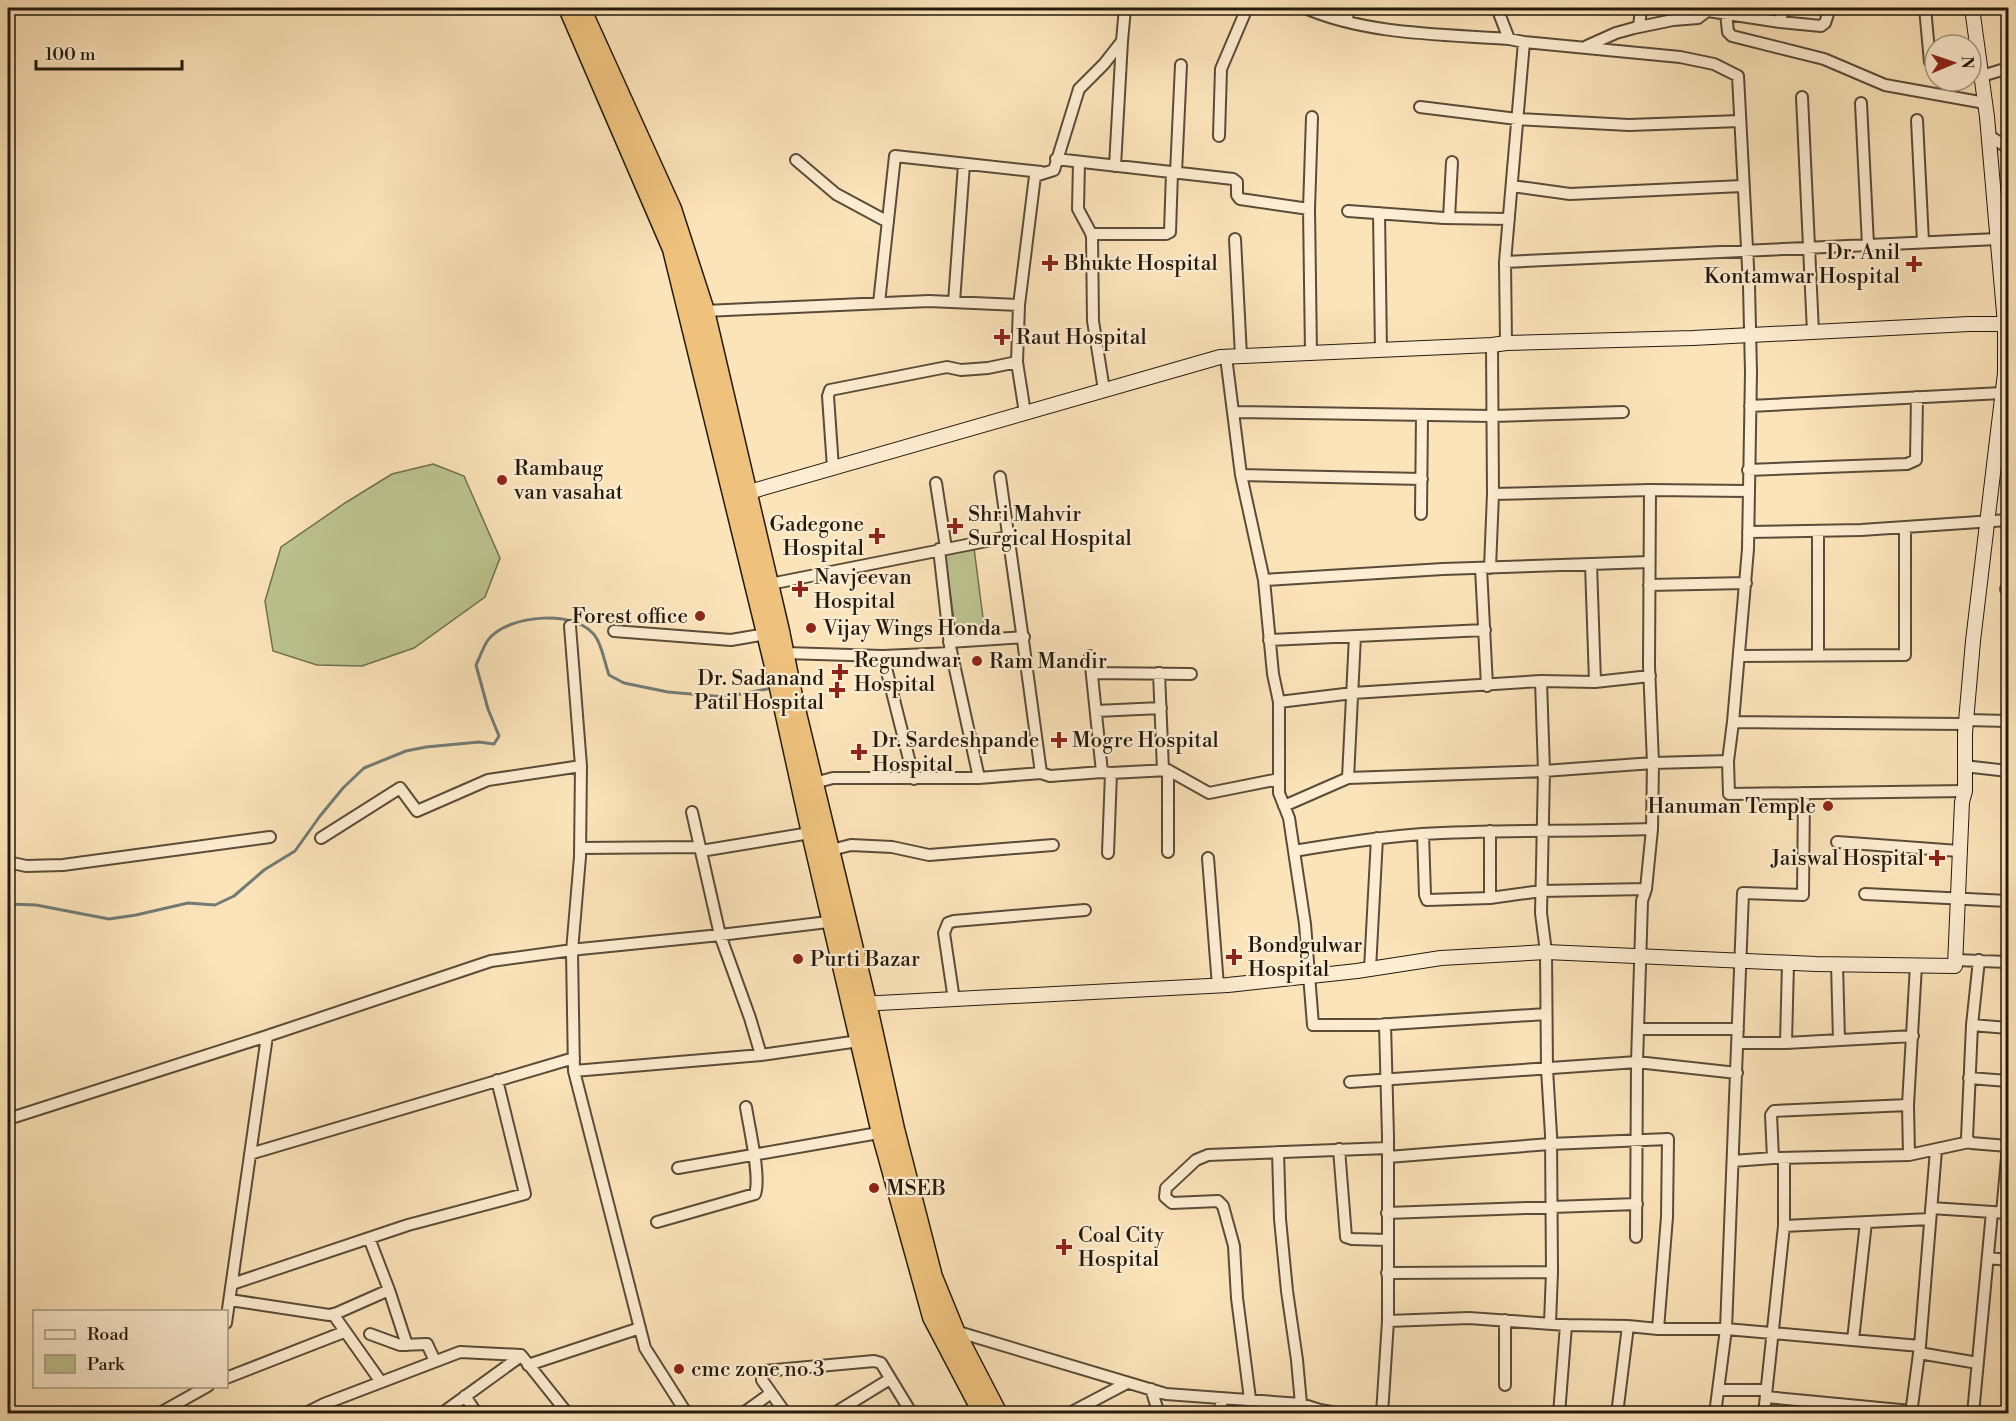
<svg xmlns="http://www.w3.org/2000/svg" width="2016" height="1421" viewBox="0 0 2016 1421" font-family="'Libre Bodoni',serif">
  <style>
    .green { fill: #bcc591; stroke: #70704f; stroke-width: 1.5 }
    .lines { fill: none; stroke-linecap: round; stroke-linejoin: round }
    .stream { stroke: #727b76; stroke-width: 3 }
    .street-casing { stroke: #5a4c38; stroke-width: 14 }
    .secondary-casing { stroke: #241a0d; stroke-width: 16 }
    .highway-casing { stroke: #241a0d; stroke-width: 21 }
    .street { stroke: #fdedd2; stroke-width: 10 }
    .secondary { stroke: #fdedd2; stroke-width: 14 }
    .highway { stroke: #eec27d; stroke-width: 18 }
    .poi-dot { fill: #8f2418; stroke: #fdedd2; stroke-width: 2 }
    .labels { text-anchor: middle; stroke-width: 4.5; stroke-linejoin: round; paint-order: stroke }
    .poi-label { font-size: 21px; fill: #241a0d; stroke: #fdedd2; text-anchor: start }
  </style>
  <rect width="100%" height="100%" fill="#fce4ba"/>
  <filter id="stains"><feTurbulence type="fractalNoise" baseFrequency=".00333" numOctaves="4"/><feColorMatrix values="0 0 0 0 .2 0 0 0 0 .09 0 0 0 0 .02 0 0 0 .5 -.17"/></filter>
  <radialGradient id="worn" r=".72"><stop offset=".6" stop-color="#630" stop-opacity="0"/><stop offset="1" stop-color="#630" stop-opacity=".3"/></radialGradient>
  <path class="green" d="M433 464 464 476 500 558 485 597 414 648 362 666 317 665 273 651 265 601 281 547 345 503 392 474Z
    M974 548 985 633 956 636 945 553Z"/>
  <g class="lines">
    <path class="stream" d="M8 904 36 905 109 919 136 915 188 903 215 905 234 896 264 870 295 851 320 816 343 788 364 768 406 751 426 747 479 742 494 744 499 736 488 709 476 665C480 657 483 647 488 640 507 614 580 608 597 639 603 650 605 664 609 675L624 683 668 692 725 697 772 688"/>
    <g class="street-casing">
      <path id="street" d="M1305 8C1368 35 1441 34 1509 39
        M1497 8 1509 39 1524 42 1505 262 1506 343
        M1925 8 1930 62
        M1708 11 1780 22 1821 26 1825 23 1830 8
        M1726 13 1728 32 1732 36 1824 59 1885 85 1985 103
        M1345 21 1351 8
        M1780 22 1783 8
        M1639 27 1641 8
        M1524 42 1680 57 1714 64 1738 76 1749 286 1751 372 1748 549 1733 722
        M1587 46 1616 33 1634 28 1673 20 1698 18 1711 8
        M1982 76 2008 68
        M1802 97 1813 332
        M1861 103 1868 245
        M1420 107 1517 119 1629 125 1740 121
        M1917 120 1923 242
        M1988 135 2008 148
        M1219 136 1221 69 1247 8
        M1056 159 1233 179 1237 182V195L1240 199 1309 209
        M796 160 836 194 888 222
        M1079 162 1078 209 1092 235 1093 321 1104 390
        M1115 166 1122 41
        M1176 173 1181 65
        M1512 186 1570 194 1742 186
        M1348 211 1444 218 1509 219
        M1379 213 1381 350
        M1449 218 1452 162
        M1091 234H1166L1170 232 1172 172
        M1235 239 1241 356
        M1505 262 1997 239
        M954 302 964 164
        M879 303 895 156 1041 172
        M705 311 929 301 1019 305
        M1311 353 1309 209 1312 117
        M1226 357 1241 475 1264 580 1273 674 1279 702V793L1289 818 1305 924 1313 1025H1375L1546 1014
        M1750 406 2002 393
        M1233 412 1493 416 1623 412
        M1025 413 1017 362 1019 305 1035 176 1054 170 1079 89 1104 64 1122 41 1125 8
        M833 468 828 396 830 390 947 367 961 370 988 368 1017 362
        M1748 470 1907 464 1916 460 1917 397
        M1241 475 1422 479
        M1000 477C1014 576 1028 674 1041 773
        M936 483 946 548
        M1493 494 1650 490 1748 491
        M1421 514 1422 415
        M1818 531V655
        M1748 532 1861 530 2008 520
        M939 549 950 646 979 778
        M1591 564 1595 682
        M1481 568 1487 686
        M1490 568 1493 494 1492 345
        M1264 580 1443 569 1649 562
        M770 584 1007 537
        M1649 585 1746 583
        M2006 589H2008
        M570 626 581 766
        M614 631 731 640 766 634
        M1269 640 1485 630
        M949 642 1024 637
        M785 653 883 656 951 653
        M883 656 914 779
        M1090 656 1102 772
        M1740 656 1905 655V528
        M1092 673 1191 674
        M1159 673 1163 770
        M1541 681 1544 771 1541 913 1546 952 1547 1069 1551 1135 1552 1272 1550 1323
        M1279 702 1353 693 1541 681 1595 682 1650 676
        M1096 711 1161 708
        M1966 720 2008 721
        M1728 761 1729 794 1965 791
        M1964 766 2008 771
        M1348 778 1355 636
        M814 783 833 778H979L1041 773 1050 776 1102 772 1111 773 1168 770 1209 793 1279 779
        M1284 806 1348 778 1544 771 1653 763 1728 761 1733 722 1965 724
        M692 812 720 935 750 1018 761 1055
        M1490 831V898
        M1423 834 1425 895 1427 900 1490 898 1541 891 1646 889
        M321 838 400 788 417 811 488 780 581 766 580 857 572 951 574 1071 645 1348 687 1414
        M1837 842 1959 851
        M580 848 700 847
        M831 850 851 845 892 847 929 855 1053 845
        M701 851 816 832
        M1294 851C1336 844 1379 837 1422 834 1499 829 1575 832 1652 829
        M1168 852V770
        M1108 853 1111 773
        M1208 858 1218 986
        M8 862 26 866 63 865 270 837
        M1865 894 2008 901
        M1955 960 2008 962
        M1979 960 1972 1025 1967 1138 1971 1143 2008 1146
        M1837 964 1839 1040
        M1370 969 1377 838
        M954 1000 944 933 948 923 954 921 1085 910
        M1385 1024 1388 1137V1321L1469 1318 1566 1325 1628 1326 1658 1329H1726L1920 1346
        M1972 1025 2008 1028
        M1639 1029H1738
        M1738 1043H1786L1913 1036
        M1786 1043 1788 963
        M574 1071 761 1055 859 1041
        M1969 1078 2008 1081
        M1350 1082 1637 1062 1737 1073
        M8 1119 267 1036
        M1339 1149 1346 1237 1352 1239 1388 1240
        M1278 1152 1280 1219 1287 1291 1297 1360 1301 1404
        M250 1154 574 1058
        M1909 1155 1908 1105 1916 965
        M1388 1157 1550 1144 1668 1139 1667 1217 1658 1329
        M1773 1158 1771 1115 1774 1111 1908 1105
        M1733 1161 1773 1158 1909 1155 1969 1142
        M678 1168 884 1132
        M1931 1208 2008 1213
        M1387 1213 1637 1204
        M2002 1213 2008 1146
        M657 1222 755 1194C761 1177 749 1127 746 1107
        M1784 1226 1930 1219
        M1636 1237 1637 1062 1642 901 1646 889 1652 829 1653 763 1649 666 1650 490
        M369 1238 389 1290 407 1345
        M1988 1258 2008 1260
        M1387 1273 1552 1272
        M232 1284 408 1225 525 1194 497 1080
        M230 1300 329 1315 337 1313 389 1290
        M333 1314 381 1382
        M226 1323 267 1036 491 961 580 949 720 935 836 921
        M955 1331 1166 1394 1301 1404 1320 1410 1342 1414
        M370 1334 400 1345 427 1344 435 1361
        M1853 1340 1866 1222
        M1919 1353 1978 1363
        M528 1365 640 1328
        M226 1378 344 1332
        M1505 1385V1320
        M1151 1389 1159 1414
        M1718 1390H1766
        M465 1396 477 1414
        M1766 1397 1911 1411
        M1221 1398V1414
        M1250 1399 1237 1298 1234 1246 1223 1206 1218 1201 1172 1203 1165 1197 1166 1188 1196 1160 1208 1155 1388 1148
        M158 1414 208 1386
        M304 1414 324 1404 460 1352 521 1355 568 1414
        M441 1414 521 1356
        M742 1414 771 1393
        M786 1414 762 1380V1373L764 1371 874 1361 881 1363 912 1414
        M833 1414 890 1379
        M1068 1414 1127 1383
        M1382 1414 1388 1321
        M1559 1414 1566 1325
        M1617 1414 1628 1326
        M1715 1414 1726 1329 1743 893 1803 895 1804 793
        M1764 1414 1784 1226V1159
        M1911 1414 1920 1346 1936 1150
        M1973 1414 1992 1212"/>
    </g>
    <g class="secondary-casing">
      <path id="secondary" d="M749 492 1220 357 1492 345 1506 343 1693 338 1969 324H2005
        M859 1004 1228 985 1357 971 1441 958 1546 952 1816 964 1955 966 1962 802 1965 791V733L1973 641 2005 373V324L1987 117 1972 8"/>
    </g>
    <g class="highway-casing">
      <path id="highway" d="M568 8 672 249 776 674 811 833 881 1133 932 1317 983 1414
        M581 8 672 209 705 311 780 631 794 701 867 1003 895 1129 933 1277 955 1331 998 1414"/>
    </g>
    <use href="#street" class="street"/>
    <use href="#secondary" class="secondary"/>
    <use href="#highway" class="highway"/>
  </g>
  <g class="poi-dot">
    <path d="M1047 254h6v6h6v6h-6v6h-6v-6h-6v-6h6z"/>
    <path d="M1911 255h6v6h6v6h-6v6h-6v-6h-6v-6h6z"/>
    <path d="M999 328h6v6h6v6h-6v6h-6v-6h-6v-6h6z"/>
    <circle cx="502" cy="480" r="6"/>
    <path d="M952 517h6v6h6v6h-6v6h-6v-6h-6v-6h6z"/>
    <path d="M874 527h6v6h6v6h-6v6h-6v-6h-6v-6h6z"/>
    <path d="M797 580h6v6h6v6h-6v6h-6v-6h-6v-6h6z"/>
    <circle cx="700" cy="616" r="6"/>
    <circle cx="811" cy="628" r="6"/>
    <circle cx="977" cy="661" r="6"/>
    <path d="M837 663h6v6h6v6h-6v6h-6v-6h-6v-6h6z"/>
    <path d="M834 681h6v6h6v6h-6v6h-6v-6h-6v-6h6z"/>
    <path d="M1056 731h6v6h6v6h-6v6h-6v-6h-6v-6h6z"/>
    <path d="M856 743h6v6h6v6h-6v6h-6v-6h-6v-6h6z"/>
    <circle cx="1828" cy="806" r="6"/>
    <path d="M1934 849h6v6h6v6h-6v6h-6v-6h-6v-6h6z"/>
    <path d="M1231 948h6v6h6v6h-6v6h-6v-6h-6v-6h6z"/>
    <circle cx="798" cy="959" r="6"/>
    <circle cx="874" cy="1188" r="6"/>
    <path d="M1061 1238h6v6h6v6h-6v6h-6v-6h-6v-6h6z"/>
    <circle cx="679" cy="1369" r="6"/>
  </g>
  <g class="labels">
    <g class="poi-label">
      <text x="1900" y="259" text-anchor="end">Dr. Anil<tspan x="1900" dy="24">Kontamwar Hospital</tspan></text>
      <text x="1064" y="270">Bhukte Hospital</text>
      <text x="1016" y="344">Raut Hospital</text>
      <text x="514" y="475">Rambaug<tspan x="514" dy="24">van vasahat</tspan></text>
      <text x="968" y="521">Shri Mahvir<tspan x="968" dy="24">Surgical Hospital</tspan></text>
      <text x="864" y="531" text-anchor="end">Gadegone<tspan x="864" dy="24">Hospital</tspan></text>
      <text x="814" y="584">Navjeevan<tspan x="814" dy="24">Hospital</tspan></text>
      <text x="688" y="623" text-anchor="end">Forest office</text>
      <text x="823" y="635">Vijay Wings Honda</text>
      <text x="854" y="667">Regundwar<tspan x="854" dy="24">Hospital</tspan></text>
      <text x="989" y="668">Ram Mandir</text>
      <text x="824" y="685" text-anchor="end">Dr. Sadanand<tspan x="824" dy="24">Patil Hospital</tspan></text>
      <text x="872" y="747">Dr. Sardeshpande<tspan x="872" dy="24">Hospital</tspan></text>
      <text x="1072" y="747">Mogre Hospital</text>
      <text x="1816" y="813" text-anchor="end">Hanuman Temple</text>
      <text x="1924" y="865" text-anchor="end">Jaiswal Hospital</text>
      <text x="1248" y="952">Bondgulwar<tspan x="1248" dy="24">Hospital</tspan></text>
      <text x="810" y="966">Purti Bazar</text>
      <text x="886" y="1195">MSEB</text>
      <text x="1078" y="1242">Coal City<tspan x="1078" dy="24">Hospital</tspan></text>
      <text x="691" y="1376">cmc zone no 3</text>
    </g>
  </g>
  <rect width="2016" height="1421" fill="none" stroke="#fce4ba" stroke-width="30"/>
  <rect x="9" y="9" width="1998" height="1403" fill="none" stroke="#241a0d" stroke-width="3"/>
  <rect x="15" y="15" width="1986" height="1391" fill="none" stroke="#241a0d" stroke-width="1.5"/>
  <rect x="33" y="1310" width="195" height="78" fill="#fdedd2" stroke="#a69983" stroke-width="1.5"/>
  <rect x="45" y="1330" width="30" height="9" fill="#fdedd2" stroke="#a69983" stroke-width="1.5"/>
  <text x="87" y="1340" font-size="18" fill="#241a0d">Road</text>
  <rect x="45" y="1355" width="30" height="18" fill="#bcc591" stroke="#a69983" stroke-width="1.5"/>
  <text x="87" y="1370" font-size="18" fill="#241a0d">Park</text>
  <g transform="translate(1953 63) rotate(88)"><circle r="28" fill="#fdedd2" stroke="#a69983" stroke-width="1.5"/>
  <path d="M0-4.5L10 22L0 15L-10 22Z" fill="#8f2418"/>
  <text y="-9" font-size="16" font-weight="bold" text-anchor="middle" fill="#241a0d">N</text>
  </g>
  <path d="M36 60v9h146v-9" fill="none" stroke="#241a0d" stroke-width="3"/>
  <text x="45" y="60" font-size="18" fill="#241a0d" stroke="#fdedd2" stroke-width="4.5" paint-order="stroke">100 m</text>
  <rect width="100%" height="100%" filter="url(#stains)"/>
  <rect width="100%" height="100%" fill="url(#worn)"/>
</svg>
